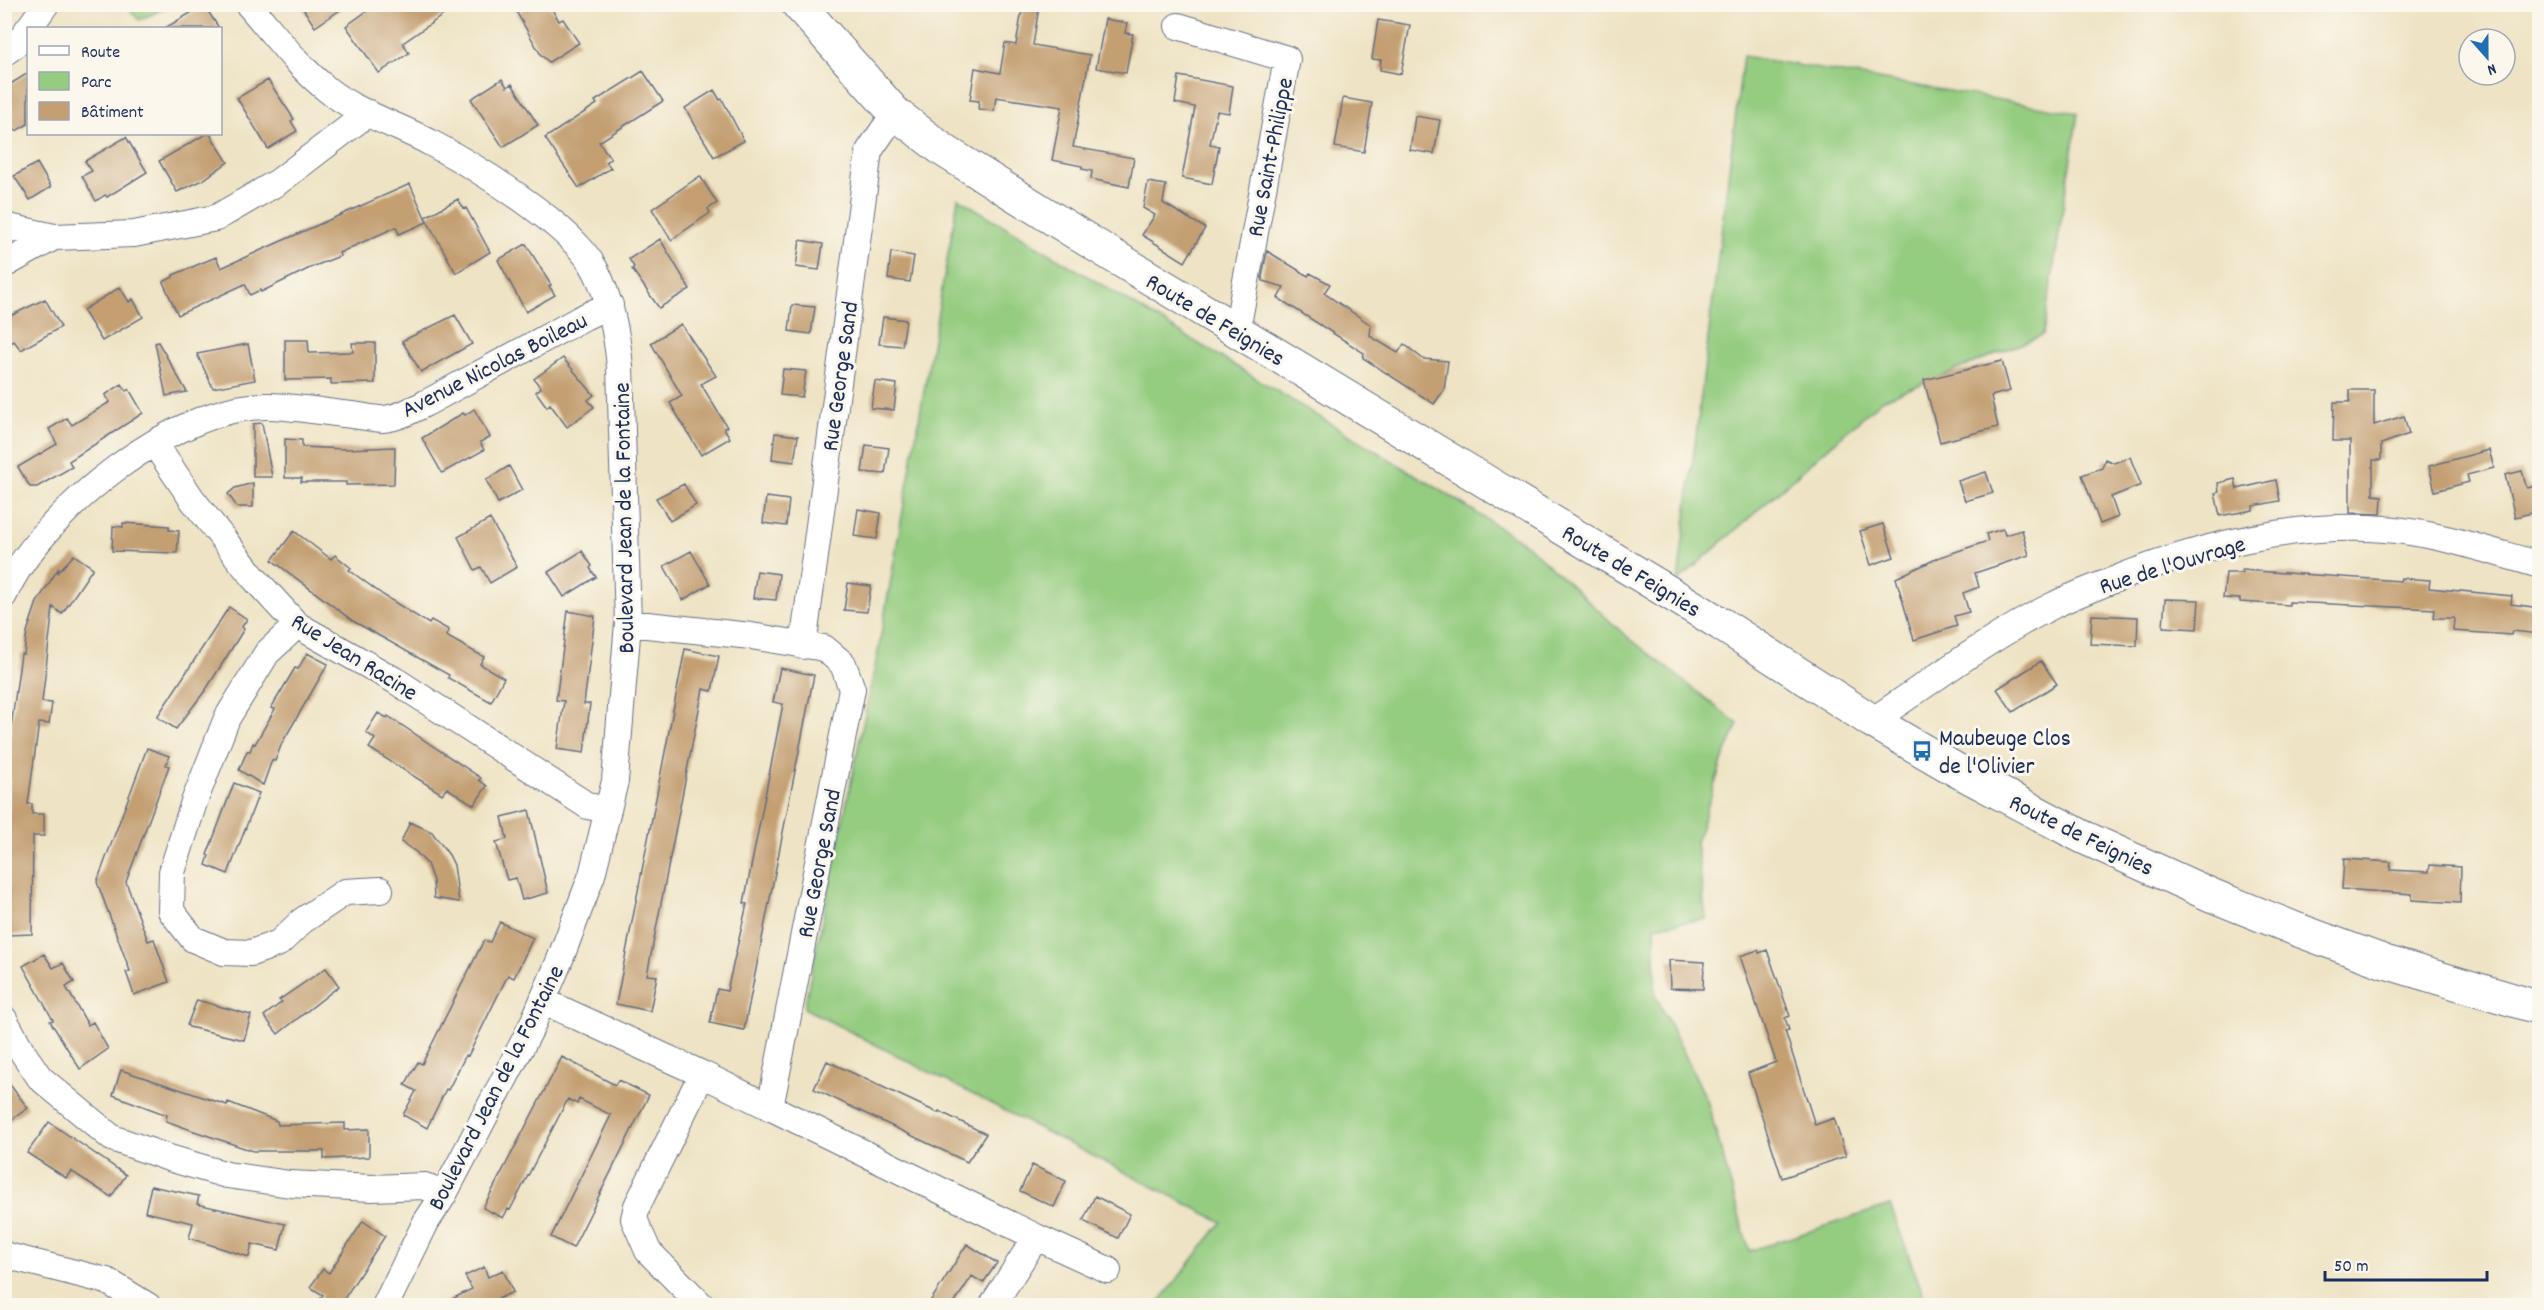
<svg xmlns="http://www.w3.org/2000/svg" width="2544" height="1310" viewBox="0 0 2544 1310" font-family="Dekko,sans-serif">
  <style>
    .green { fill: #94cc80; stroke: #587e6f; stroke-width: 1.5 }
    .building { fill: #c39f72 }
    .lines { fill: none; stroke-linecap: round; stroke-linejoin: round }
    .street-casing { stroke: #656e82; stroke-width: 28 }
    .secondary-casing { stroke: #656e82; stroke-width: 35 }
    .street { stroke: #fff; stroke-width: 26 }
    .secondary { stroke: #fff; stroke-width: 33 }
    .labels { text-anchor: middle; stroke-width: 6; stroke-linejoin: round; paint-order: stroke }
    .street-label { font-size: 24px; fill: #1b2f5e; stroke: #fbf7ec }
    .poi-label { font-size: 24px; fill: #1b2f5e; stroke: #fbf7ec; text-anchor: start }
  </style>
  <rect width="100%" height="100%" fill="#fbf7ec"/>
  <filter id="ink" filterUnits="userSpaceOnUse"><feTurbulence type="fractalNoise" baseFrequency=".0167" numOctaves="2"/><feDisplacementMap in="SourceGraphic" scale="12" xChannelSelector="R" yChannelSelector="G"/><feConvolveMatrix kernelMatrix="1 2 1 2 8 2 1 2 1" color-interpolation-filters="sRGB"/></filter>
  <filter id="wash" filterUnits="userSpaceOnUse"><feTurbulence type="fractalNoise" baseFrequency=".008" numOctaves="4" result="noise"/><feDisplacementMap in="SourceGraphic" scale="24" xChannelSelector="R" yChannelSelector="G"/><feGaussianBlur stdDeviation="1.35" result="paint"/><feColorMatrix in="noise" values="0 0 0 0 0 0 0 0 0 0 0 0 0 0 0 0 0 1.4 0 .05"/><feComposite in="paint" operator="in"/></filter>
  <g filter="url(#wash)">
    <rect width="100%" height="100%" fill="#eee3c4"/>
    <path class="green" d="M125 5H172L139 20Z
      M1743 56 2078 113 2043 335 1882 400 1678 581Z
      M958 198 1442 491 1527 545 1624 634 1738 724 1723 759 1696 842 1706 919 1655 926V994L1707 1100 1749 1251 1890 1205 1927 1305H1157L1222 1222 804 1008 878 652Z"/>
    <g id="blocks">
      <path class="building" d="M300 4H349L315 27Z
        M377 4H459L403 43 409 53 379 73 346 26Z
        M530 4H549L559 21 563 19 579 43 549 62 541 55 517 13Z
        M1023 4 1039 7 1033 45 1090 55 1073 147 1134 158 1129 187 1091 179 1092 171 1082 169V166L1052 160 1062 107 996 97 994 111 978 109 979 101 970 100 975 68 1000 73 1005 43 1016 45Z
        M204 5 219 28H165Z
        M1105 19 1127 23 1125 33 1133 34 1126 73 1096 68Z
        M1378 20 1410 25 1401 74 1380 70 1381 60 1372 59Z
        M643 71 663 101 599 142 611 159 606 162 611 168 579 188 545 138 597 104 595 101Z
        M28 73V124L16 131 13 126 4 131V88Z
        M1179 76 1233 86 1229 113 1217 111 1210 144 1219 146 1212 184 1182 178 1195 107 1175 103Z
        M502 79 507 87 512 84 538 125 503 147 471 99Z
        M268 80 294 119 291 121 297 131 268 149 237 98Z
        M714 90 720 100 722 99 744 141 714 157 685 108Z
        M1343 98 1372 103 1364 152 1335 147Z
        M1415 116 1440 120 1434 154 1410 150Z
        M206 134H210L228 162 203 180 177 192 159 161Z
        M126 137 147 172 107 197 105 195 96 201 82 176 92 171 85 161Z
        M37 163 51 187 30 200 14 176Z
        M700 176 717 203 708 209 710 213 671 240 652 209Z
        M1148 182 1166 185 1163 203 1205 228 1185 262 1142 235 1155 215 1143 208Z
        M410 184 427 222 399 234 396 227 339 253 340 256 312 267 261 292 260 290 250 295 245 284 178 315 163 282 173 277V275L216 257 221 268Z
        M458 199 464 209 466 208 490 252 456 273 425 217Z
        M660 239 690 289 659 308 632 269 634 267 629 259Z
        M800 240 823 244 819 270 796 267Z
        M526 244 551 285 549 286 555 295 526 312 498 260Z
        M1267 251 1308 276 1310 273 1330 284 1324 293 1371 325 1370 336 1398 353 1404 344 1423 359 1448 361 1444 390 1434 404 1363 358 1364 353 1278 298 1284 287 1263 281 1262 277Z
        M891 252 914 256 910 282 888 279Z
        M120 287 129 302 133 299 143 317 102 341 83 310Z
        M45 299 61 327 21 350 14 341 4 346V319Z
        M792 305 815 307 811 334 789 331Z
        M455 315 472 344 421 372 402 341Z
        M883 317 906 320 902 346 879 344Z
        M681 324 716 376 701 384 727 427 724 428 730 438 701 455 670 403 682 396 651 343Z
        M285 340H308L309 353 353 352 352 343H375V383L331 384V379L285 380Z
        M158 342 187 392 166 396 155 343Z
        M248 344 255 380 213 388 197 354Z
        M563 358 594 395 588 400 594 407 567 427 550 404 547 407 536 392 541 388 534 379Z
        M2002 361 2010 391 1991 396 1998 427 1940 442 1924 380Z
        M783 369 806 371 802 397 780 395Z
        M875 381 897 384 894 410 871 408Z
        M122 384 126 391 129 389 143 413 69 461 72 467 37 487H30L18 467 57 444 49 429 67 418 72 425 110 402 105 395Z
        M2350 390H2374V425L2404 416 2409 434 2381 444V460H2373V495L2382 496 2381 514 2350 513V441H2333L2334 402H2350Z
        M474 409 490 437 480 442 484 450 442 473 422 438 463 413 465 415Z
        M262 423 272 477H253V424Z
        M775 433 798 436 794 462 772 459Z
        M285 439 302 440V447L346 449 395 447 394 484 346 485V482H301L302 478H285Z
        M866 445 889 448 885 474 862 472Z
        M2489 450 2494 468 2467 475 2469 482 2435 491 2429 466Z
        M2130 457 2141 485 2111 497 2118 517 2100 524 2082 475 2102 468 2105 459 2114 463Z
        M509 466 522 490 498 503 486 480Z
        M2522 471 2527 488 2540 485V511L2515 517 2505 475Z
        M1986 472 1993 493 1965 501 1958 481Z
        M2235 479 2237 489 2276 480 2280 501 2253 506V510L2220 516 2215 493 2219 492 2218 483Z
        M253 483V507H237L228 494 235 488Z
        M684 484 696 505 670 521 656 498Z
        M766 497 789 500 786 526 763 523Z
        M858 509 881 513 877 539 854 536Z
        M490 519 517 567 490 583 481 567 475 570 458 537Z
        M123 523 169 526V530L179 531 177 553 112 551 113 526 123 527Z
        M1883 524 1894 557 1871 565 1860 531Z
        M2003 529 2005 535 2022 530 2029 555 1975 573 1979 587 1963 593 1969 612 1954 616 1957 626 1914 640 1896 578 1940 557 1988 541 1986 534Z
        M294 531 331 559 335 555 351 568 349 570 383 595 429 624 431 620 449 630 446 636 484 657 480 664 504 678 491 702 448 678 449 675 353 621 272 560Z
        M582 551 592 566 590 568 596 577 564 597 548 572Z
        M691 551 710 584 683 600 664 566Z
        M74 555 93 568 62 614 53 607 42 702 52 703 49 724 39 723 28 804H32V814H44V836H33L32 934 7 935 8 925H5L4 894 6 813H9V765L6 764 21 654H24L27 632 37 602 58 569V572Z
        M2242 570 2400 581 2401 578 2430 580 2429 588 2512 596 2511 604 2540 608V634L2512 631 2511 635 2453 631 2454 618H2434L2435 609 2289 602V605L2240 602V599L2223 598 2226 573H2242Z
        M757 571 779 574 776 600 753 598Z
        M848 583 871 586 867 612 844 610Z
        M2165 599 2199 600 2197 629 2163 627Z
        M229 607 247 619 242 627 244 629 207 688 176 729 157 717Z
        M568 611 595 616 584 704H590L584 753 557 749 564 701 556 700Z
        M2092 615 2138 617 2137 646 2090 644Z
        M685 649 719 656 712 691 703 689 647 975 657 976 650 1011 616 1004Z
        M307 653 328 664 282 743 275 761 272 760 263 785 239 770 247 751H250L253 743 255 744 275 709 271 708 295 668 298 669Z
        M2041 661 2057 684 2013 712 1997 689Z
        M780 668 814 675 744 1030 710 1023 717 989 727 991 747 904 744 903 783 704 773 702Z
        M378 713 387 718 388 716 481 778 479 780 487 786 474 805 447 788 442 794 369 748 375 739 366 732Z
        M147 748 169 756 166 765 169 766 126 882 148 941 154 939 169 982 134 995 126 972 130 971 97 882Z
        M234 783 259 793 228 874 206 865 209 856 207 855Z
        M529 810 548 893 522 900 516 878 507 880 496 842 507 839 502 817Z
        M410 822 432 832 449 855 454 865 459 902 434 898 433 881 427 864 416 852 401 842Z
        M2344 859 2391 862 2390 870 2429 872 2430 865 2461 867 2460 903 2412 900V894L2342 889Z
        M500 922 533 938 514 978 508 975 468 1056 466 1055 448 1090 446 1089 427 1128 403 1115 416 1091 405 1085 418 1062 422 1064 484 940 490 942Z
        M1758 950 1759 953 1767 950 1790 1016 1785 1018 1789 1030 1785 1031 1815 1125 1834 1118 1846 1156 1782 1178 1748 1073 1776 1062 1740 956Z
        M44 954 53 968 63 963 74 982 66 987 88 1025 93 1022 108 1049 80 1069 50 1021 53 1020 23 966Z
        M1669 960 1704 962 1703 989 1670 988Z
        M326 968 339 986 278 1034 264 1016 282 1002 279 1000Z
        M197 1000 251 1015 244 1040 189 1027 187 1025Z
        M562 1057 615 1085 618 1080 649 1095 573 1248 551 1237 611 1115 579 1099 577 1104 568 1099 510 1210 508 1209 503 1218 483 1208Z
        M827 1061 938 1113 939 1111 986 1134 967 1162 814 1089Z
        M121 1070 227 1105 228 1102 277 1121 278 1125 345 1123V1130L369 1129V1157L324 1159V1151H253L194 1131 166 1121 167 1115 113 1095Z
        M4 1077 28 1108 4 1125Z
        M49 1122 126 1175 111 1197 71 1171 66 1178 27 1153Z
        M1032 1165 1066 1181 1054 1207 1020 1191Z
        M151 1186 199 1196 197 1204 285 1224 279 1250 252 1244 249 1257 189 1238 193 1223 145 1212Z
        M1095 1196 1130 1214 1118 1238 1083 1221Z
        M363 1221 385 1236 340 1305H316L323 1295 310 1287 323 1269 329 1273Z
        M967 1244 997 1263 983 1283 972 1276 953 1305H928Z
        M484 1267 488 1277 503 1270 513 1292 485 1305H440L472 1289 465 1276Z"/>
    </g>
  </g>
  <g filter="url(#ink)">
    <use href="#blocks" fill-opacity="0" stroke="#656e82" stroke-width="1.5"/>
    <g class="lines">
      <g class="street-casing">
        <path id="street" d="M248 4C274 34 298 67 329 91 359 114 398 125 431 143 476 167 574 226 596 271 611 301 617 334 620 367L628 623 615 781 592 875 559 962 530 1030 443 1196 426 1222 385 1306
          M1178 26 1287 59 1237 330
          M29 28 46 4
          M4 53 19 42 28 29
          M4 226 54 237 134 234 216 218 278 182 368 113
          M4 265 54 237
          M154 443 192 499 253 577 297 625 396 681 588 806 608 810
          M4 595C40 513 177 403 270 406 297 407 324 412 352 415 362 416 373 419 383 419 399 418 416 408 430 401L584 317 610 305
          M628 623 751 636 824 648 843 664 852 689 770 1108
          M297 625 267 653 227 718 194 802 172 872 171 911 193 939 224 952 251 953 279 943 302 921 345 892 380 890
          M803 646 869 151 895 113
          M1872 721C1931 682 1988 638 2052 606 2069 597 2088 590 2106 583 2194 547 2289 522 2385 529 2438 533 2489 551 2540 565
          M543 1001 702 1074 1036 1237 1108 1270
          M4 1019 23 1053 40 1078 112 1138 169 1158 227 1175 290 1184 372 1188 425 1186 443 1196
          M702 1074 637 1206 634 1219 648 1251 702 1306
          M4 1255 107 1281 148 1306
          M992 1306 1036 1237"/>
      </g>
      <g class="secondary-casing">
        <path id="secondary" d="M798 4 895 113 943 150 1097 246 1721 624 1872 721 1958 771 2083 837 2211 895 2298 930 2385 962 2540 1008"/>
      </g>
      <use href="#street" class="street"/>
      <use href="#secondary" class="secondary"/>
    </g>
  </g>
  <defs>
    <g id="bus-bare" transform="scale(1.62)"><path d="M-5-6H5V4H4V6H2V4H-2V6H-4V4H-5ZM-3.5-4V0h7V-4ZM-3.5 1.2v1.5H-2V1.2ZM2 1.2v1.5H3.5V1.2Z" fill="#1f6fb2" stroke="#fbf7ec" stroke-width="2.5" paint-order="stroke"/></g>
  </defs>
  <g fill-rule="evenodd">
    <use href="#bus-bare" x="1922" y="751"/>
  </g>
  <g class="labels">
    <g class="street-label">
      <text transform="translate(1269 157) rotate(-79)" y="8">Rue Saint-Philippe</text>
      <text transform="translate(1216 319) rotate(31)" y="8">Route de Feignies</text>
      <text transform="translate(494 364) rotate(-27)" y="8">Avenue Nicolas Boileau</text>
      <text transform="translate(839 376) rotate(-82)" y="8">Rue George Sand</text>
      <text transform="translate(623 518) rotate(-91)" y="8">Boulevard Jean de la Fontaine</text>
      <text transform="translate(2172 564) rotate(-17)" y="8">Rue de l'Ouvrage</text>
      <text transform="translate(1632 570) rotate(31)" y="8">Route de Feignies</text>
      <text transform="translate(355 656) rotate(32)" y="8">Rue Jean Racine</text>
      <text transform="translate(2082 834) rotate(26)" y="8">Route de Feignies</text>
      <text transform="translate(818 863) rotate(-79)" y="8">Rue George Sand</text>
      <text transform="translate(495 1087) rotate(-63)" y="8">Boulevard Jean de la Fontaine</text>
    </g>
    <g class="poi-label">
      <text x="1939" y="745">Maubeuge Clos<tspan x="1939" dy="28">de l'Olivier</tspan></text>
    </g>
  </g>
  <rect width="2544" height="1310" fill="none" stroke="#fbf7ec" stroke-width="24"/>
  <rect x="27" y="27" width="195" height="108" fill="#fbf7ec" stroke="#a1a7b3" stroke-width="1.5"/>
  <rect x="39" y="46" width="30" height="9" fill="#ffffff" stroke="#a1a7b3" stroke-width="1.5"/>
  <text x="81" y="57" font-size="18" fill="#1b2f5e">Route</text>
  <rect x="39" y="72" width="30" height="18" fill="#94cc80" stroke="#a1a7b3" stroke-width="1.5"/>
  <text x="81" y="87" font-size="18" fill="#1b2f5e">Parc</text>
  <rect x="39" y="102" width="30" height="18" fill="#c39f72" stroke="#a1a7b3" stroke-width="1.5"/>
  <text x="81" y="117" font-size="18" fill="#1b2f5e">Bâtiment</text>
  <g transform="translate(2487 57) rotate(159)"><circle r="28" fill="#fbf7ec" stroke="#a1a7b3" stroke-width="1.5"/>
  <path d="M0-4.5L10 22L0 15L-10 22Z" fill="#1f6fb2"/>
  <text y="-9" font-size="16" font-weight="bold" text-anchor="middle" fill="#1b2f5e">N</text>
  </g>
  <path d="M2325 1271v9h162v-9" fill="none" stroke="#1b2f5e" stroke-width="3"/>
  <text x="2334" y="1271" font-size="18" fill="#1b2f5e" stroke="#fbf7ec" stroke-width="4.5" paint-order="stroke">50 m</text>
</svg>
